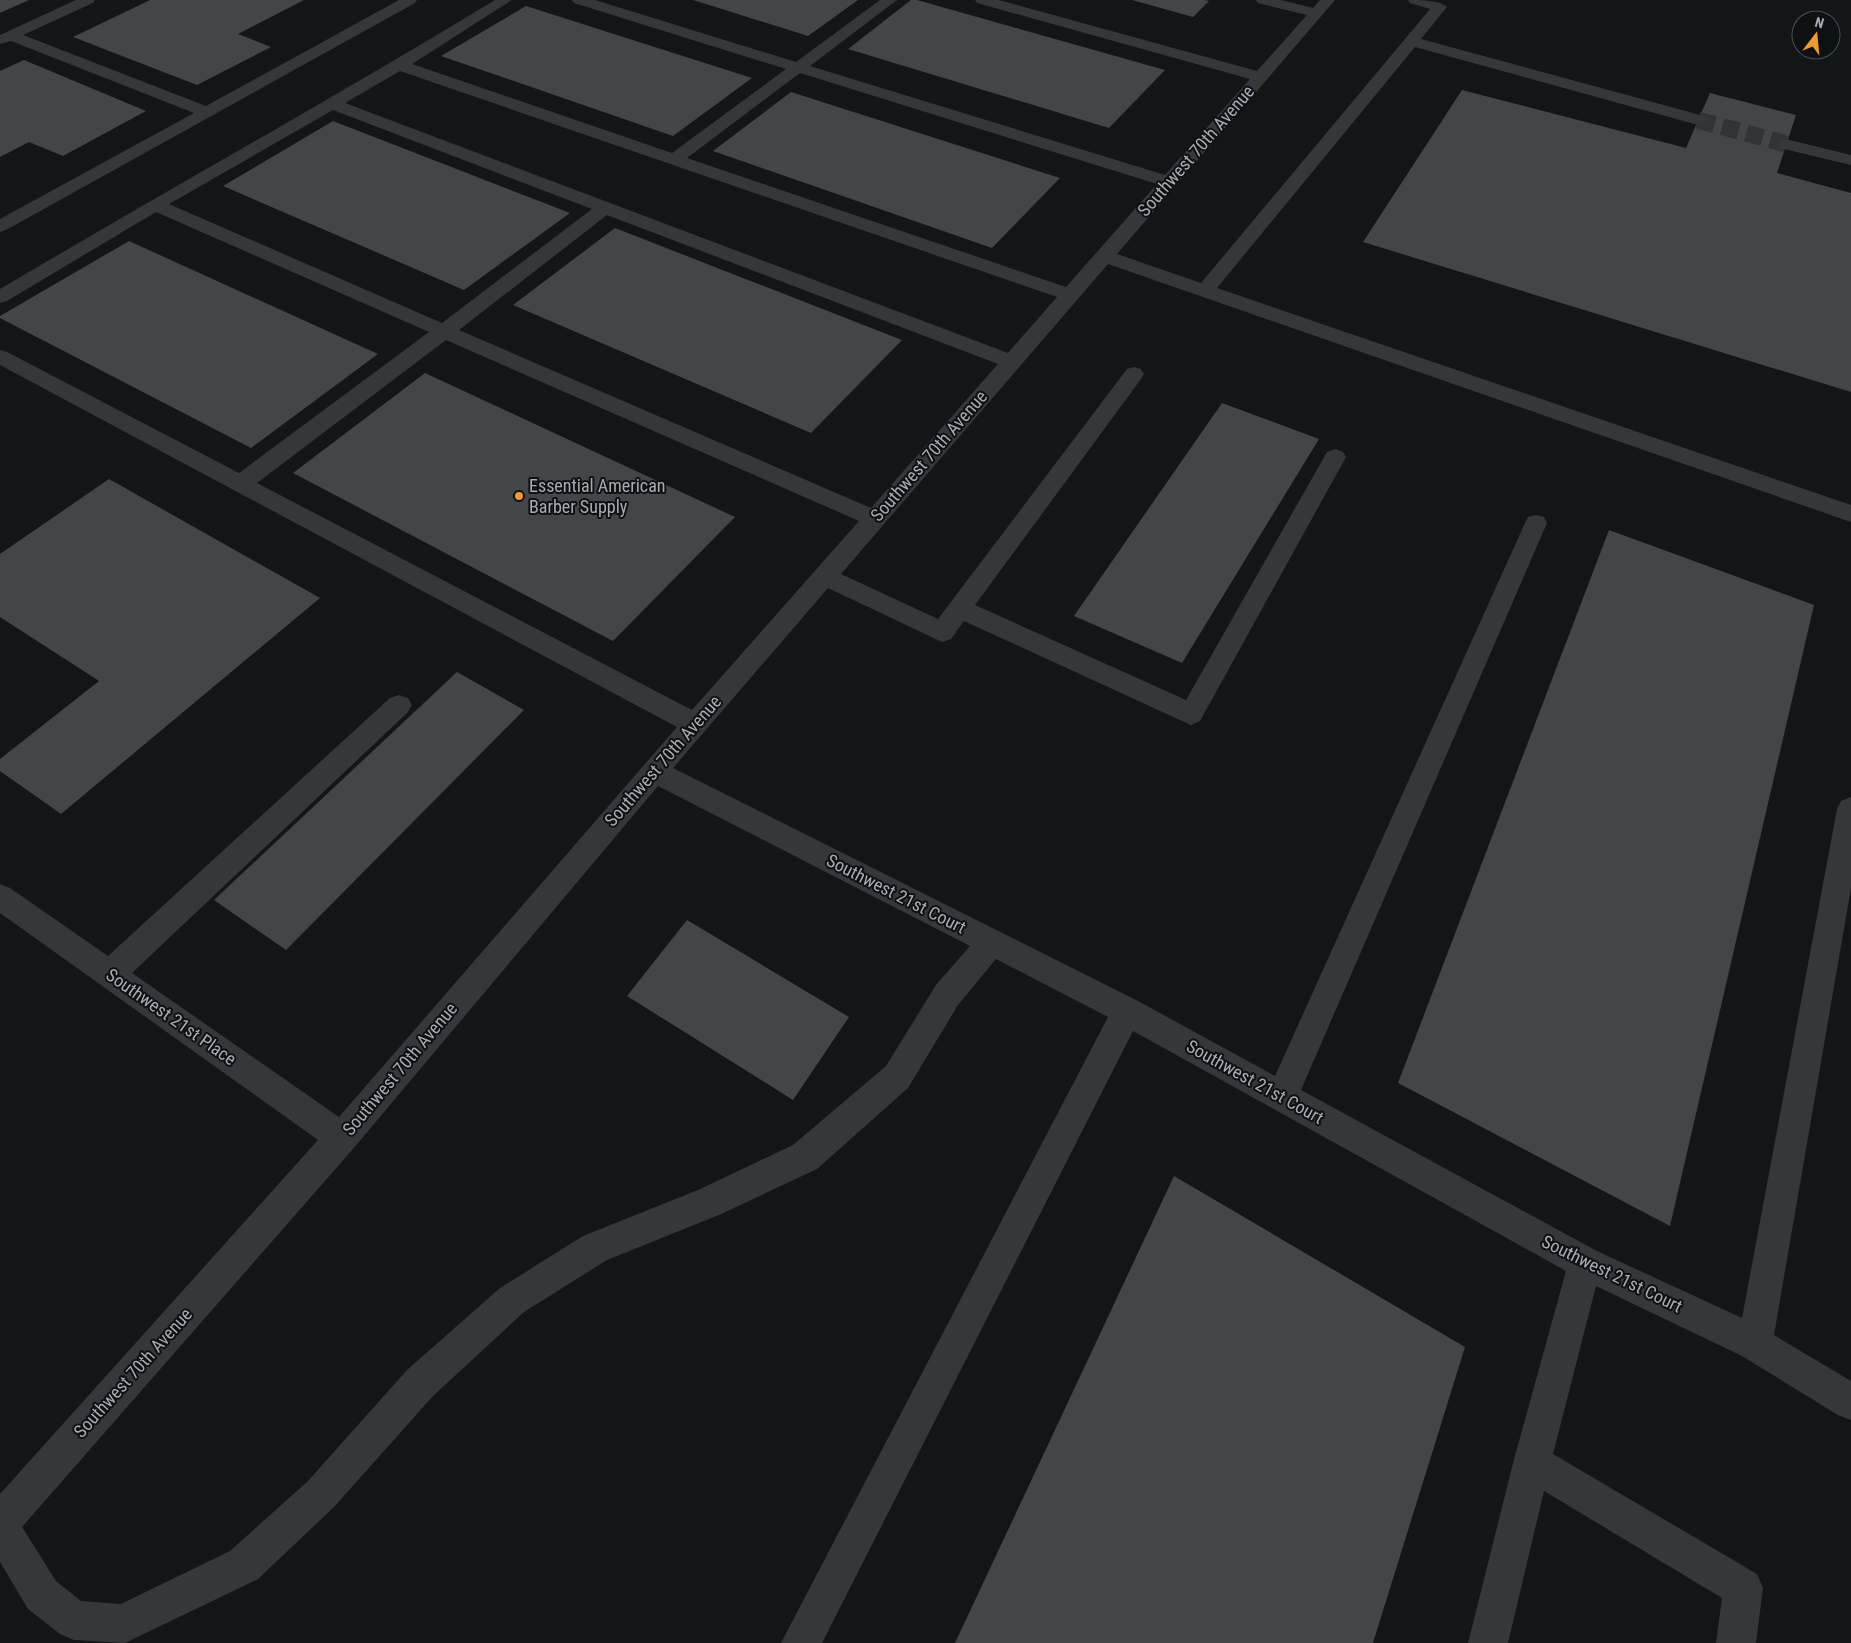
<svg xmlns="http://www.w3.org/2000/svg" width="1851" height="1643" viewBox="0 0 1851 1643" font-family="'Roboto Condensed',sans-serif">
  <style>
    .building { fill: #434549 }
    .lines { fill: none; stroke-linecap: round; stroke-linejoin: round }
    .minor-tunnel { stroke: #313336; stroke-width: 17; stroke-dasharray: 17 8; stroke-linecap: butt }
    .minor { fill: #35373b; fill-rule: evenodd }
    .poi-dot { fill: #f09a33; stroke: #0f1011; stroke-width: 2 }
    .labels { text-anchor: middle; stroke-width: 4; stroke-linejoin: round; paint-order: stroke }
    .street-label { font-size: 18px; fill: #a6adb6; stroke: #0f1011 }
    .poi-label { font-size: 18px; fill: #a6adb6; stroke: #0f1011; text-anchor: start }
  </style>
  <rect width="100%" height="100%" fill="#141516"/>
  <path class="building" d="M0 0H29L0 13Z
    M150 0H304L238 34 271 47 197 85 73 37Z
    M693 0H858L808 36Z
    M911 0H917L1165 70 1109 128 848 49Z
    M1132 0H1204L1209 1 1193 17Z
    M526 6 752 78 673 136 441 56Z
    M24 60 146 111 63 156 29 142 0 157V71Z
    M1462 90 1686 148 1710 93 1796 115 1777 173 1851 193V392L1363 242Z
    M791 92 1060 178 992 248 713 151Z
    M333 121 570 213 464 290 223 186Z
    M615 228 902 340 811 433 513 305Z
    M129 241 378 354 251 448 0 318V316Z
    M425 373 735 517 613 641 293 473Z
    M1222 403 1319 439 1182 663 1074 616Z
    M109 479 320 598 61 814 0 771V759L99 681 0 617V554Z
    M1609 530 1814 605 1670 1226 1398 1083Z
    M457 672 524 710 286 950 214 900Z
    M687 920 849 1017 793 1100 627 996Z
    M1174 1176 1465 1347 1373 1643H955Z"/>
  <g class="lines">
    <path class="minor-tunnel" d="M1698 120 1786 144"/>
    <path class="minor" d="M76 0H95L93 3 23 35 206 106 399 0H417L415 3 6 230 0 232V219L194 113 11 41 0 44V35Z
      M495 0H512L412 64 672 153 786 69 574 3 572 0H595L796 62 880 0H897L810 66 1165 175 1250 79 977 3 975 0H999L1257 71 1307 15 1258 3 1256 0H1281L1313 8 1320 0H1335L1117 254 1201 283 1430 9 1410 3 1408 0C1419 0 1440 0 1447 7L1421 39 1704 116 1706 120 1704 124 1698 125 1415 47 1217 288 1851 505V522L1108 264 841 574 938 619 1127 369 1134 367 1141 369 1144 374 1141 379 975 605 1186 700 1327 452 1335 449 1343 452 1346 457 1200 721 1191 725 1182 721 964 621 951 639 942 642 828 588 673 768 1138 1001 1275 1076 1525 523 1528 517 1536 515 1544 517 1547 523 1301 1090 1597 1251 1742 1318 1837 809 1841 801 1851 797V888L1774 1335 1851 1381V1420L1838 1415 1742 1356 1596 1286 1553 1454 1757 1574 1763 1588 1756 1643H1716L1722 1598 1544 1491 1508 1643H1468L1513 1463 1566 1271 1133 1031 822 1643H781L1108 1017 996 959 958 1005 908 1088 817 1169 719 1215 607 1260 524 1312 433 1396 334 1507 258 1579 125 1643 74 1640 60 1634 28 1609 0 1562V1494L318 1140 0 913V884L10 888 108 956 390 698 399 695 408 698 412 705 408 712 132 973 339 1117 677 727 0 365V350L7 352 239 473 429 332 156 212 7 301 0 303V289C164 192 332 99 495 0ZM400 71 1057 297 1008 353 345 103ZM800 73 1157 184 1066 287 687 158ZM333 110 592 209 442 323 169 204ZM607 215 998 364 871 508 459 330ZM446 340 859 521 692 710 257 483ZM658 786 970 946 936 985 886 1066 793 1145 698 1190 583 1236 500 1288 407 1370 308 1481 230 1551 121 1604 81 1601 56 1581 22 1527 353 1149Z
      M1786 139 1851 155V165L1780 148 1777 144 1780 140Z"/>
  </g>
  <circle class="poi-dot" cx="519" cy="496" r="5"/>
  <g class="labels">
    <g class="street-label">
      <text transform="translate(1196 151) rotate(-49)" y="6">Southwest 70th Avenue</text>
      <text transform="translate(929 456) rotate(-49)" y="6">Southwest 70th Avenue</text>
      <text transform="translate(663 761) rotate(-49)" y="6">Southwest 70th Avenue</text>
      <text transform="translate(896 894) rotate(27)" y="6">Southwest 21st Court</text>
      <text transform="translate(171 1017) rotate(35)" y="6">Southwest 21st Place</text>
      <text transform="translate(400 1069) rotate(-50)" y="6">Southwest 70th Avenue</text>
      <text transform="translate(1255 1082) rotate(29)" y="6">Southwest 21st Court</text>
      <text transform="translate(1612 1274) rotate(26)" y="6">Southwest 21st Court</text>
      <text transform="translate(133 1373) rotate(-48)" y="6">Southwest 70th Avenue</text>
    </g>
    <g class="poi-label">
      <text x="529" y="492">Essential American<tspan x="529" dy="21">Barber Supply</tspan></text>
    </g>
  </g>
  <g transform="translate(1816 35) rotate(16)"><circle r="24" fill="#0f1011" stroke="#4b4f53"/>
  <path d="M0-4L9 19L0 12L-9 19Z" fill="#f09a33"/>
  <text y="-8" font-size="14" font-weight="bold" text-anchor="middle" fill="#a6adb6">N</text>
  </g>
</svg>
